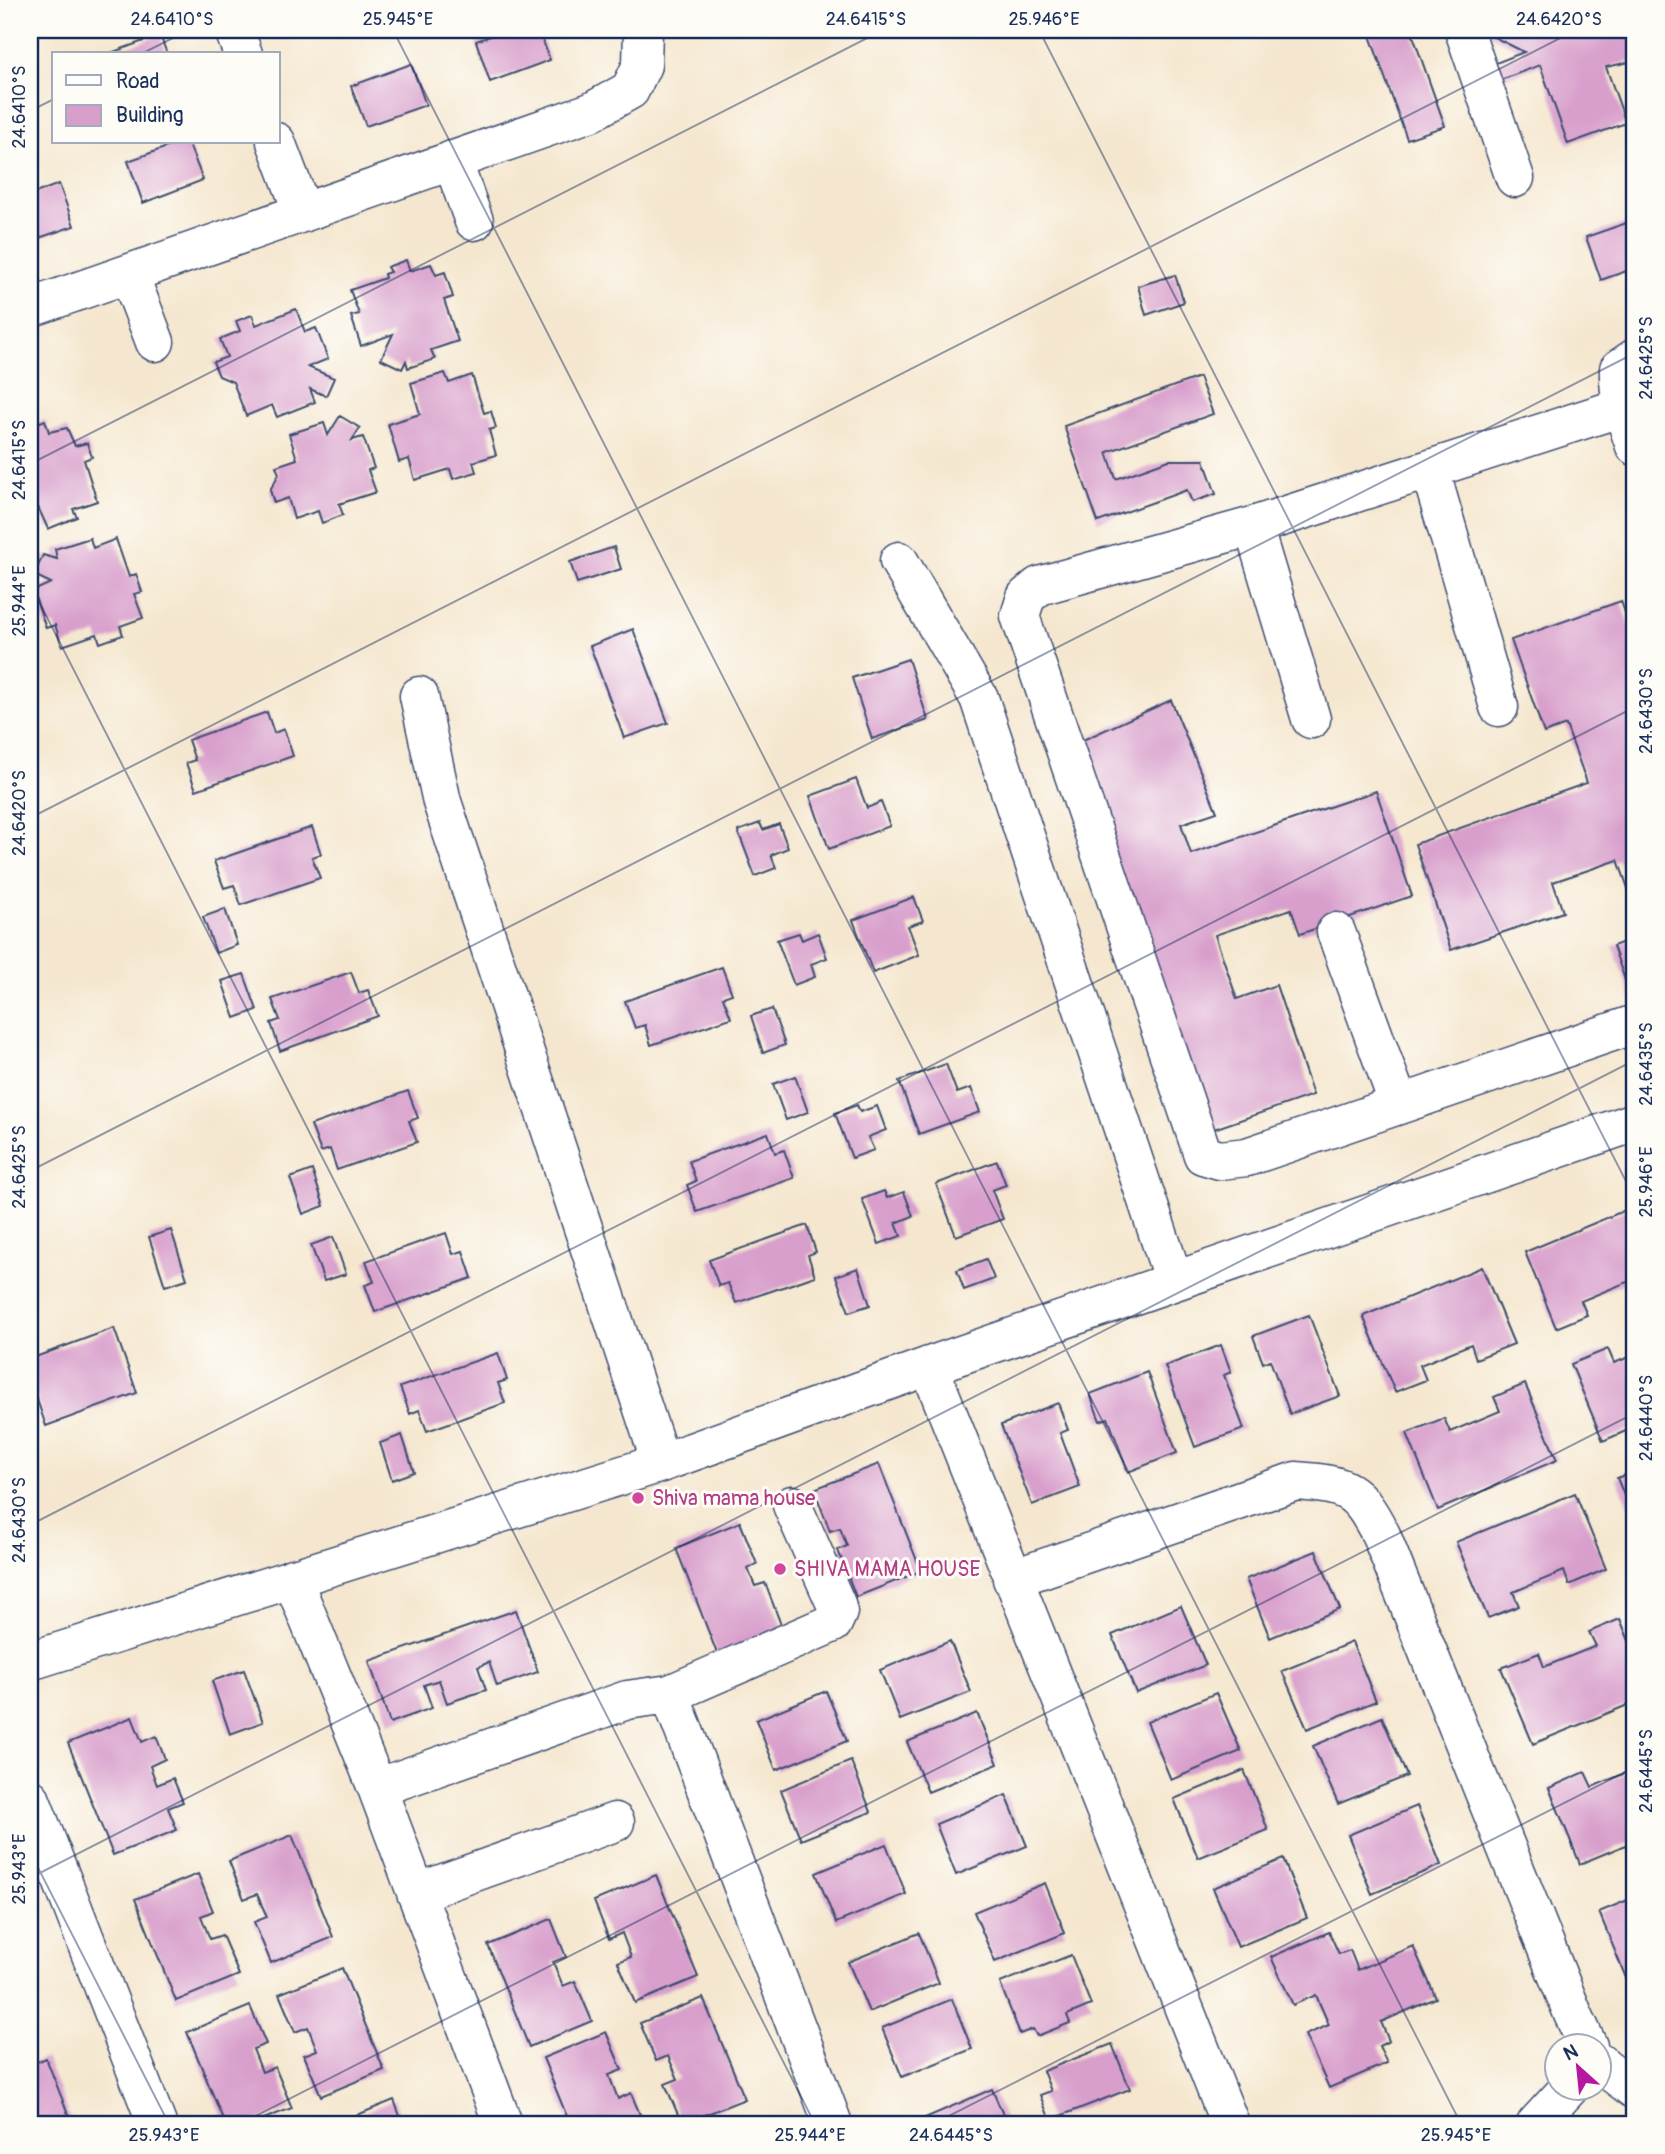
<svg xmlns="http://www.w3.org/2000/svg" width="1665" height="2154" viewBox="0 0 1665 2154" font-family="Pangolin,sans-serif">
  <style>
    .building { fill: #d89fcc }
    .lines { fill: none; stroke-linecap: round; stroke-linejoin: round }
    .minor-casing { stroke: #3c4b6f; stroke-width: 41 }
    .minor { stroke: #fff; stroke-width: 38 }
    .ticks { fill: none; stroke: #1b2f5e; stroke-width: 2; stroke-opacity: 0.45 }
    .hotel-dot { fill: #d1479c; stroke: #fdfcf7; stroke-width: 2.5 }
    .labels { text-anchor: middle; stroke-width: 6; stroke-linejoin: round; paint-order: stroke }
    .hotel-label { font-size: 21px; fill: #b23c85; stroke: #fdfcf7; text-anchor: start }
    .neatline { fill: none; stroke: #1b2f5e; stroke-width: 2.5 }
    .ticks-label { font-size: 18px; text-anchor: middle; fill: #1b2f5e }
  </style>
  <rect width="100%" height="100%" fill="#fdfcf7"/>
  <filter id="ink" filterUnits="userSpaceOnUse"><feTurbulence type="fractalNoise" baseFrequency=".0143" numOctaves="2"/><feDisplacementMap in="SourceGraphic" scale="14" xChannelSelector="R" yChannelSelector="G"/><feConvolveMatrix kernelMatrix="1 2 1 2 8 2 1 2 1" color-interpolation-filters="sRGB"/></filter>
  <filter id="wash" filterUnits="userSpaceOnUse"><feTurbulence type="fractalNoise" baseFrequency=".00686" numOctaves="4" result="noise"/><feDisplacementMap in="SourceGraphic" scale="28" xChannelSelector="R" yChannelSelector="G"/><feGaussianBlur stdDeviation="1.57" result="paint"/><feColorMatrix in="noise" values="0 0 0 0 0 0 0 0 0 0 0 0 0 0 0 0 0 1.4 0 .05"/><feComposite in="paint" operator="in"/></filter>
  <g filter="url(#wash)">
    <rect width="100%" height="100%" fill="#f5e7cf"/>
    <g id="blocks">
      <path class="building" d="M507 30H539L550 60 490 82 476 41Z
        M1368 30H1411L1445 126 1407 139Z
        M1485 30H1635V61L1606 67 1626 123 1568 144 1540 65 1493 83 1488 66 1524 52 1484 32Z
        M160 35 167 54H108Z
        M411 64 426 105 366 126 351 86Z
        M181 142H188L203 180 143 203 128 161Z
        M59 184 74 226 30 241V195Z
        M1635 220V268L1601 280 1586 237Z
        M406 260 410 271 431 264 436 275 445 272 453 297 444 300 458 341 431 350 435 359 408 368 406 361 402 369 381 359 393 334 361 346 351 316 359 314 350 290 385 278 384 274 390 272 387 267Z
        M1175 275 1184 302 1146 315 1138 286Z
        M296 309 305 332 316 328 328 359 308 367 334 378 326 396 310 389 315 402 277 417 272 405 246 416 233 382 219 376 213 362 227 357 220 339 240 331 236 321 252 315 256 325Z
        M445 373 449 383 472 375 484 413 491 411 496 428 489 430 496 455 473 462 476 472 453 479 450 469 415 480 409 459 399 462 388 424 420 414 411 383Z
        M1199 377 1213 414 1107 452 1116 479 1169 460H1204L1216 494 1192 502 1187 490 1098 522 1064 426Z
        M340 416 360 428 352 440 363 437 374 468 368 470 376 492 339 504 343 515 322 523 318 511 294 519 288 498 274 503 270 490 279 474 276 466 297 459 289 434 324 423 328 435Z
        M45 420 49 432 67 428 75 446 87 443 92 457 84 460 97 501 73 509 77 517 48 529 38 507 32 523 30 522V426Z
        M90 538 93 548 116 539 129 577 136 574 142 592 134 594 143 618 120 626 123 635 100 643 97 634 62 646 55 625 46 628 33 591 51 583 34 575 43 555 57 559 55 549Z
        M614 547 621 569 577 583 570 562Z
        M1621 601 1635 642V908L1618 860 1553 882 1563 912 1451 950 1415 844 1587 783 1566 725 1544 733 1511 640Z
        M633 629 668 723 624 738 590 646Z
        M908 659 928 720 872 739 852 678Z
        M1171 700 1217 812 1181 824 1191 854 1376 791 1412 896 1300 934 1291 909 1215 935 1237 999 1276 985 1313 1095 1208 1131 1074 744Z
        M267 712 274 733 284 729 293 756 196 790 186 763 195 760 188 740Z
        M856 779 867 808 881 802 890 826 829 849 810 796Z
        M760 823 763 830 779 824 788 848 771 855 776 868 755 876 738 831Z
        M312 827 321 854 312 857 320 878 241 905 234 885 224 888 214 861Z
        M914 897 923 921 908 926 919 955 873 973 853 920Z
        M225 909 237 945 216 953 203 917Z
        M799 933 802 940 818 933 827 958 811 964 815 977 794 985 777 940Z
        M1635 938V1008L1613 946Z
        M722 967 732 994 723 997 731 1018 651 1045 645 1025 635 1028 625 1001Z
        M351 972 359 993 368 990 378 1016 280 1051 271 1023 280 1020 272 999Z
        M244 974 257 1010 235 1018 222 981Z
        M772 1009 785 1045 763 1053 751 1016Z
        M946 1064 957 1093 971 1088 980 1112 919 1134 899 1081Z
        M795 1076 808 1112 786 1120 773 1084Z
        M408 1091 418 1118 409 1121 417 1142 337 1170 330 1149 321 1152 311 1125Z
        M857 1105 860 1112 877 1106 886 1130 868 1137 874 1150 852 1158 835 1113Z
        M768 1133 775 1153 784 1150 794 1178 697 1212 687 1185 696 1181 689 1161Z
        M997 1161 1006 1185 992 1190 1003 1219 956 1236 936 1184Z
        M312 1170 324 1206 303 1214 290 1178Z
        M884 1191 887 1198 904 1192 913 1216 896 1223 901 1236 879 1244 862 1199Z
        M1635 1206V1287L1632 1280 1581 1301 1587 1315 1556 1328 1525 1252Z
        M807 1225 816 1252 808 1255 815 1276 736 1303 728 1283 719 1286 709 1260Z
        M171 1230 187 1279 165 1286 149 1237Z
        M446 1233 453 1254 463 1251 472 1278 375 1312 365 1285 374 1282 366 1261Z
        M333 1237 346 1274 324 1281 311 1245Z
        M986 1259 994 1279 964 1290 957 1270Z
        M1482 1267 1514 1344 1476 1359 1471 1344 1420 1365 1426 1380 1395 1392 1363 1316Z
        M858 1268 870 1305 849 1312 836 1276Z
        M1309 1315 1340 1396 1290 1414 1270 1360 1263 1363 1253 1336Z
        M114 1328 137 1393 46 1426 30 1379V1359Z
        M1221 1345 1231 1372 1224 1375 1244 1429 1195 1447 1165 1366Z
        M1608 1349 1614 1363 1635 1355V1427L1603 1441 1571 1364Z
        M498 1353 507 1380 498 1383 505 1403 427 1431 419 1410 410 1414 400 1387Z
        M1147 1372 1177 1453 1128 1472 1108 1418 1100 1421 1090 1394Z
        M1525 1384 1557 1460 1438 1510 1407 1433 1444 1418 1450 1432 1500 1411 1494 1397Z
        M1058 1403 1068 1430 1060 1433 1080 1487 1032 1505 1001 1425Z
        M402 1435 414 1472 392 1480 380 1443Z
        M879 1464 921 1571 856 1597 838 1550 847 1546 840 1528 830 1531 814 1489Z
        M1635 1471V1522L1617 1478Z
        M1575 1493 1606 1569 1569 1585 1564 1571 1513 1592 1519 1606 1488 1618 1456 1542Z
        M740 1522 757 1564 748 1569 755 1586 765 1583 783 1630 718 1656 676 1548Z
        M1316 1551 1340 1609 1270 1638 1246 1579Z
        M1181 1606 1206 1665 1136 1693 1112 1635Z
        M516 1610 538 1672 497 1686 489 1662 478 1667 486 1690 447 1703 439 1680 424 1685 432 1708 390 1723 369 1661Z
        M1620 1619 1635 1655V1702L1533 1744 1501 1668 1539 1653 1544 1667 1596 1646 1589 1632Z
        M950 1641 971 1692 900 1720 880 1670Z
        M1352 1642 1376 1701 1307 1729 1282 1671Z
        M244 1670 263 1722 230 1734 212 1681Z
        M826 1691 847 1741 776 1770 756 1720Z
        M1216 1693 1241 1751 1171 1780 1147 1722Z
        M977 1713 998 1764 928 1792 907 1742Z
        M132 1717 142 1742 156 1736 165 1759 150 1766 157 1785 173 1778 183 1802 168 1808 177 1830 113 1855 68 1743Z
        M1382 1717 1407 1776 1338 1804 1313 1746Z
        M851 1761 871 1812 801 1840 781 1790Z
        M1635 1769V1841L1580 1864 1549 1788 1585 1772 1592 1787Z
        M1244 1770 1268 1830 1198 1858 1174 1799Z
        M1006 1795 1027 1846 956 1875 936 1824Z
        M1417 1806 1441 1865 1372 1894 1348 1835Z
        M292 1835 333 1937 271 1963 254 1922 267 1917 257 1894 244 1899 229 1861Z
        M886 1844 906 1894 836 1923 816 1873Z
        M1283 1859 1307 1918 1238 1947 1213 1888Z
        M198 1874 213 1911 201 1916 210 1939 222 1935 239 1975 176 2001 135 1899Z
        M656 1875 698 1977 635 2003 618 1962 631 1957 622 1933 609 1939 594 1901Z
        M1045 1883 1065 1933 995 1962 974 1912Z
        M1635 1897V1986L1630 1988 1599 1912Z
        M551 1919 566 1957 553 1962 563 1986 575 1981 592 2021 529 2047 488 1945Z
        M1329 1932 1339 1954 1350 1950 1358 1970 1413 1946 1436 1998 1381 2022 1389 2041 1379 2046 1387 2063 1329 2088 1305 2035 1329 2025 1316 1995 1293 2005 1271 1957Z
        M919 1933 939 1983 869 2012 848 1962Z
        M1071 1955 1091 2005 1067 2015 1070 2023 1037 2036 1033 2029 1020 2034 1000 1983Z
        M342 1968 384 2070 321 2096 304 2055 317 2050 308 2027 295 2032 279 1994Z
        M703 1998 745 2099 682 2124 665 2084 678 2079 668 2056 656 2061 640 2023Z
        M952 1999 972 2049 902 2077 882 2028Z
        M250 2006 266 2044 253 2049 262 2072 275 2067 292 2108 251 2124H225L187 2032Z
        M606 2032 622 2070 609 2075 618 2099 631 2093 644 2124H570L543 2058Z
        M1112 2044 1130 2089 1050 2120 1040 2095 1051 2091 1043 2071Z
        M46 2058 72 2124H30V2065Z
        M992 2089 1007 2124H928L925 2118Z
        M394 2100 403 2124H335Z"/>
    </g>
  </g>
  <g filter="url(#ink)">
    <use href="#blocks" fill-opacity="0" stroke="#3c4b6f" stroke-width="2"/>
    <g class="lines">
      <g class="minor-casing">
        <path id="minor" d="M234 30 243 54
          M1464 30 1515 178
          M276 142 303 213
          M452 160 474 221
          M129 274 155 342
          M30 308 591 112 630 90 642 65 643 30
          M1635 358 1619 369C1618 398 1626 420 1635 446
          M1635 403 1253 526 1039 586 1026 597 1020 616 1203 1155 1220 1160 1247 1157 1635 1024
          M1430 470 1499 707
          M1253 526 1311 719
          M899 561 979 698 1174 1281
          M419 696 442 802 661 1463
          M1336 932 1399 1105
          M929 1366 1230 2124
          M292 1578 377 1788 503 2124
          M1012 1579 1296 1481C1347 1485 1357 1488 1381 1535L1573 2014 1588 2046
          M30 1661 661 1463 929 1366 1635 1122
          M670 1694 833 1623 838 1612 836 1604 792 1505
          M377 1788 627 1700 670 1694 833 2124
          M30 1798 157 2124
          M416 1893 615 1822
          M1598 2062 1635 2090
          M1536 2124 1569 2088"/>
      </g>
      <use href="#minor" class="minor"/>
    </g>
  </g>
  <path class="ticks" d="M393 30 1461 2124M1039 30 1635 1199M141 54 189 30M30 111 54 99M30 464 883 30M30 584 815 2124M30 818 1576 30M30 1171 1635 353M30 1525 1635 707M30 1852 169 2124M30 1878 1635 1060M240 2124 1635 1413M933 2124 1635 1767M1627 2124 1635 2120"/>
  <g class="hotel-dot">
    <circle cx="638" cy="1498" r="7"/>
    <circle cx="780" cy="1569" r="7"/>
  </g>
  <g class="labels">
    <g class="hotel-label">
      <text x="652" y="1505">Shiva mama house</text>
      <text x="794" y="1576">SHIVA MAMA HOUSE</text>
    </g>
  </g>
  <rect width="1665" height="2154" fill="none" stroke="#fdfcf7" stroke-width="77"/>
  <rect x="52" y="52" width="228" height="91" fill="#fdfcf7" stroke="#a3aaba" stroke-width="2"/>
  <rect x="66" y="75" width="35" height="10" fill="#ffffff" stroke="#a3aaba" stroke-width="2"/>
  <text x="116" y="88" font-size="21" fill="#1b2f5e">Road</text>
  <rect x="66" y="105" width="35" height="21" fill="#d89fcc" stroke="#a3aaba" stroke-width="2"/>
  <text x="116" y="122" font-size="21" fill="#1b2f5e">Building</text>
  <g transform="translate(1578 2067) rotate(333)"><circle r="33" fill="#fdfcf7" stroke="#a3aaba" stroke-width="2"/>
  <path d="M0-5L12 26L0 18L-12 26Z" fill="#b5179e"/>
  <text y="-10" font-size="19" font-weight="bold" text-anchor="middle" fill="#1b2f5e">N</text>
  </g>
  <rect x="38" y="38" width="1588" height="2078" class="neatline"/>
  <g class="ticks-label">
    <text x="172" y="25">24.6410°S</text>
    <text x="398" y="25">25.945°E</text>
    <text x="866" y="25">24.6415°S</text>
    <text x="1044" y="25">25.946°E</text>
    <text x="1559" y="25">24.6420°S</text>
    <text transform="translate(19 107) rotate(-90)" y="6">24.6410°S</text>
    <text transform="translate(1646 358) rotate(-90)" y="6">24.6425°S</text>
    <text transform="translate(19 460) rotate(-90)" y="6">24.6415°S</text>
    <text transform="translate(19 601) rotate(-90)" y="6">25.944°E</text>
    <text transform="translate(1646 711) rotate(-90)" y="6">24.6430°S</text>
    <text transform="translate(19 813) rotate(-90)" y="6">24.6420°S</text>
    <text transform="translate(1646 1064) rotate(-90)" y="6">24.6435°S</text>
    <text transform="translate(19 1167) rotate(-90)" y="6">24.6425°S</text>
    <text transform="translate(1646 1182) rotate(-90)" y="6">25.946°E</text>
    <text transform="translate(1646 1418) rotate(-90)" y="6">24.6440°S</text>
    <text transform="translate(19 1520) rotate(-90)" y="6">24.6430°S</text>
    <text transform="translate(1646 1771) rotate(-90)" y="6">24.6445°S</text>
    <text transform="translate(19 1869) rotate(-90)" y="6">25.943°E</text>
    <text x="164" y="2141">25.943°E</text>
    <text x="810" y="2141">25.944°E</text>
    <text x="951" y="2141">24.6445°S</text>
    <text x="1456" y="2141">25.945°E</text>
  </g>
</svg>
